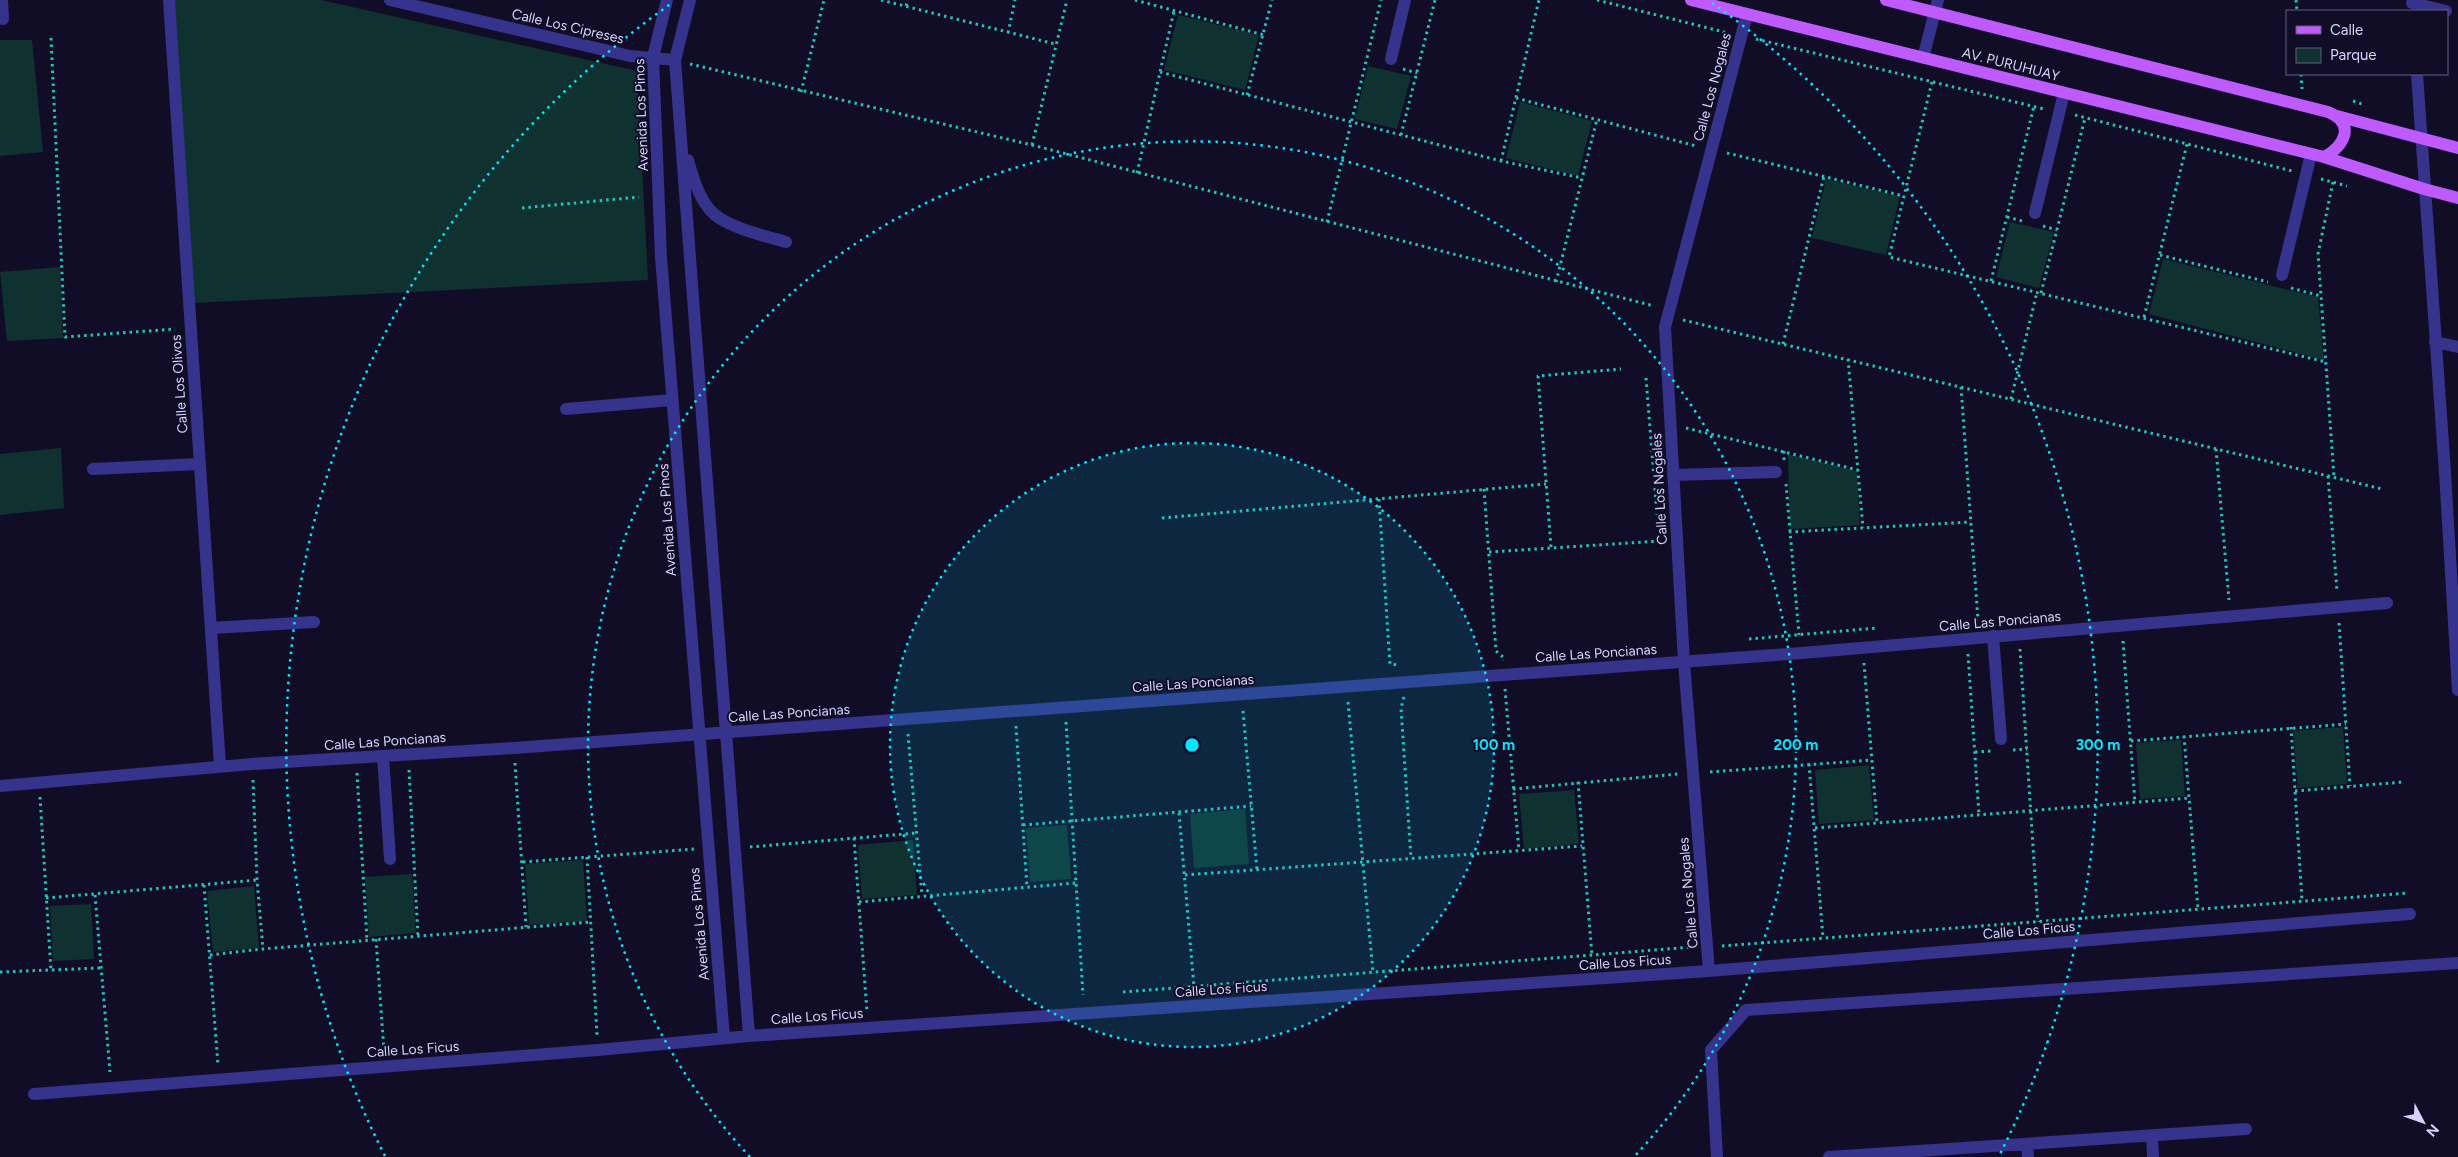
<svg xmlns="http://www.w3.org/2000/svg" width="2458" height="1157" viewBox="0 0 2458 1157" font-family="Figtree,sans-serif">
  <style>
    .green { fill: #0f3230 }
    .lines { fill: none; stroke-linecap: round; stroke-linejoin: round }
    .path { stroke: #22c3b8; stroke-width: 3; stroke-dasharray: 2.5 4; stroke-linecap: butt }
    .minor { stroke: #35338b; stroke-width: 12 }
    .major { stroke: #bf5aff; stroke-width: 12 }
    .ring { fill: none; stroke: #00e7fe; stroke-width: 2.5; stroke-dasharray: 2.5 5 }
    .labels { text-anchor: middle; stroke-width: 4; stroke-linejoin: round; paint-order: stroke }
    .street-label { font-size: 14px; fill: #d7d3ff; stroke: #110d27 }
    .centre { fill: #00e7fe; stroke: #110d27; stroke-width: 2.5 }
    .ring-label { font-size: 15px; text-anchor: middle; font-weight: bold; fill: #00e7fe; stroke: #110d27; stroke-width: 4; stroke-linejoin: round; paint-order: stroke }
  </style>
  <rect width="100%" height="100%" fill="#110d27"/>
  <path class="green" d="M174 0H321L637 71 648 280 194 303Z
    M1178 15 1259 35 1245 90 1164 70Z
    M0 40H32L43 152 0 156Z
    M1368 66 1411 76 1397 129 1355 119Z
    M1520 102 1592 121 1578 176 1506 158Z
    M1826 179 1900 196 1886 255 1812 238Z
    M2010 222 2054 232 2039 288 1996 277Z
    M2163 259 2318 297 2324 360 2149 314Z
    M60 267 63 338 7 341 0 272Z
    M61 448 64 508 0 515V454Z
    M1788 454 1857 471 1860 525 1790 529Z
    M2343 727 2347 784 2298 788 2293 731Z
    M2181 740 2185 796 2140 799 2136 743Z
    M1869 765 1874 820 1819 824 1815 770Z
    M1574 790 1579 844 1524 849 1519 794Z
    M1245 809 1249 864 1194 868 1190 814Z
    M1067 825 1071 879 1030 882 1026 828Z
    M913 840 917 895 862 899 858 845Z
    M583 860 587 921 529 925 525 864Z
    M412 874 416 933 369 937 365 877Z
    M254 886 259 948 213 952 207 891Z
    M91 904 94 959 53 961 50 906Z"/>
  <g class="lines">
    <path class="path" d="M881 0 1055 44
      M1135 0 1264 35
      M1597 0 1724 32 1723 36
      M2296 0 2297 11
      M906 6 908 0
      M1008 33 1015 0
      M51 38 65 337 175 329
      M1756 39 2044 109
      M690 64 1032 145 1654 306
      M1403 69 1417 73
      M1160 72 1501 161 1582 178
      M2301 74 2302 89
      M1932 82 1889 257 2326 362
      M801 92 824 0
      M1247 95 1272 0
      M1516 98 1696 146
      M2353 101 2362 104
      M2075 115 2292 171
      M1401 135 1435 0
      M1032 145 1067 0
      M1727 153 1904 196
      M1501 161 1539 0
      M1137 173 1174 11
      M2321 179 2347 186
      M2333 182 2318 254 2334 477
      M522 208 639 197
      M2007 217 2022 221
      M1327 222 1381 0
      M2043 226 2057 230
      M2160 255 2268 282
      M1991 281 2034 106
      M1556 282 1597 119
      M2291 288 2321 296
      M2041 293 2085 118
      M2144 317 2187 144
      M1683 320 2382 489
      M1783 344 1824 176
      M1848 359 1863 528
      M1646 378 1657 515
      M1961 387 1978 620H1975
      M2011 399 2037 292
      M1686 428 1858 470
      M2216 449 2229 600
      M1784 451V460
      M2328 476 2337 591
      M1786 484 1799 635
      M1484 489 1496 651 1503 657V661
      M1379 499 1390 664 1398 665
      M1162 518 1546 484
      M1789 532 1971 522
      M1551 547 1538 376 1621 369
      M1489 552 1660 541
      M2339 623 2350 786
      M1749 639 1877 628
      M2123 641 2135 803
      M2020 649 2038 922
      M1968 654 1979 815
      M1864 663 1877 823
      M1505 689 1519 851
      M1404 697 1401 708 1411 858
      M1348 702 1373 972
      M1243 711 1257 870
      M1066 722 1083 995
      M1016 726 1027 887
      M2291 727 2302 901
      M908 734 922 896
      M2184 736 2198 909
      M2131 741 2346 724
      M2013 750 2027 749
      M1975 752 1992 751
      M515 763 526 927
      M1809 764 1823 938
      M409 770 418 936
      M1710 772 1872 760
      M357 773 367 940
      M253 780 257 880 263 949
      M1578 782 1592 956
      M1513 789 1678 774
      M2295 791 2403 782
      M40 797 51 971
      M1179 813 1194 987
      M1023 825 1251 806
      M1815 828 2189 798
      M854 838 867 1012
      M750 847 916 833
      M587 857 597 1035
      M523 862 694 849
      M1185 875 1582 846
      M204 885 218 1065
      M95 895 110 1072
      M46 898 257 880
      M859 902 1075 883
      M376 939 384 1051
      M1722 946 2409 893
      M210 955 263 949 591 922
      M0 972 100 968
      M1123 992 1693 947"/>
    <path class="minor" d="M2 0 3 19
      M169 0 220 766
      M390 0 630 56 675 60
      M667 0 653 57 661 257 724 1038
      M690 0 675 60 749 1036
      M2412 3 2446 11
      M1923 58 1938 0
      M1391 59 1405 0
      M2417 74 2445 472 2458 690
      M688 160C693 177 698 196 710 210 724 227 765 236 786 242
      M2035 213 2064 93
      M2282 275 2311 154
      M2435 342 2458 347
      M566 409 672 400
      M93 469 199 464
      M1673 475 1776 472
      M211 628 314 622
      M1993 636 2001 739
      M383 756 390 859
      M0 786 252 764 514 748 1802 653 2387 603
      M1709 971 1684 662 1665 327 1747 14
      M34 1094 598 1050 749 1036 1709 971 2410 914
      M2152 1135 2153 1157
      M2027 1144 2028 1157
      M1717 1157 1711 1050 1746 1010 2458 963
      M1829 1157 2246 1129"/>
    <path class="major" d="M1691 0 2324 157C2345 146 2356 123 2328 112L1886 0
      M2337 116 2458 148
      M2324 157 2424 189 2458 198"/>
  </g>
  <circle cx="1192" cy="745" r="302" fill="#00e7fe" fill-opacity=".12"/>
  <g class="ring">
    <circle cx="1192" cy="745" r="302"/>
    <path d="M750 1157A604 604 0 1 1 1634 1157"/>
    <path d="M385 1156A906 906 0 0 1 672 3M1712 3A906 906 0 0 1 1999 1156"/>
  </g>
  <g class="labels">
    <g class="street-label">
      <text transform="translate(568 26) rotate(13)" y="5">Calle Los Cipreses</text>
      <text transform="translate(2011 64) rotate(14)" y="5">AV. PURUHUAY</text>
      <text transform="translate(1712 87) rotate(-75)" y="5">Calle Los Nogales</text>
      <text transform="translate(641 115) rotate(-92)" y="5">Avenida Los Pinos</text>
      <text transform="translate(179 384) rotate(-94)" y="5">Calle Los Olivos</text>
      <text transform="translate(1659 489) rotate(-93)" y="5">Calle Los Nogales</text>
      <text transform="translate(667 520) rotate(-94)" y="5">Avenida Los Pinos</text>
      <text transform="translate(2000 621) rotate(-5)" y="5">Calle Las Poncianas</text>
      <text transform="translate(1596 653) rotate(-4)" y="5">Calle Las Poncianas</text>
      <text transform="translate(1193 683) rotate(-4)" y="5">Calle Las Poncianas</text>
      <text transform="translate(789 713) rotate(-4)" y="5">Calle Las Poncianas</text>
      <text transform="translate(385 741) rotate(-4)" y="5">Calle Las Poncianas</text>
      <text transform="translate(1688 893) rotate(-95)" y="5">Calle Los Nogales</text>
      <text transform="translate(699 924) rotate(-95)" y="5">Avenida Los Pinos</text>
      <text transform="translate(2029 930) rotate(-5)" y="5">Calle Los Ficus</text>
      <text transform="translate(1625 962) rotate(-4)" y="5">Calle Los Ficus</text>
      <text transform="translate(1221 989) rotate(-4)" y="5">Calle Los Ficus</text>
      <text transform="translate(817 1016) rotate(-4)" y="5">Calle Los Ficus</text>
      <text transform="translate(413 1049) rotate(-4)" y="5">Calle Los Ficus</text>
    </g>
  </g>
  <circle cx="1192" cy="745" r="8" class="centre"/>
  <g class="ring-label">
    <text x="1494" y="750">100 m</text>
    <text x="1796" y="750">200 m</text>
    <text x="2098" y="750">300 m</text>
  </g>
  <rect x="2286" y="10" width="162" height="65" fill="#110d27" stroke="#605c7d"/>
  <rect x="2296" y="26" width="25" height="8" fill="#bf5aff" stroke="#605c7d"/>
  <text x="2330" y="35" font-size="15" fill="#d7d3ff">Calle</text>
  <rect x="2296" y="48" width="25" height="15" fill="#0f3230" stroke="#605c7d"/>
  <text x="2330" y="60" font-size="15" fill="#d7d3ff">Parque</text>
  <g transform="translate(2423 1122) rotate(131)" stroke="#110d27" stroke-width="4" paint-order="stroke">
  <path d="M0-4L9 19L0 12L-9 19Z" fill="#d7d3ff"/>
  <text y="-8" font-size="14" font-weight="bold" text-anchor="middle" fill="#d7d3ff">N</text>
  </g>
</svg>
